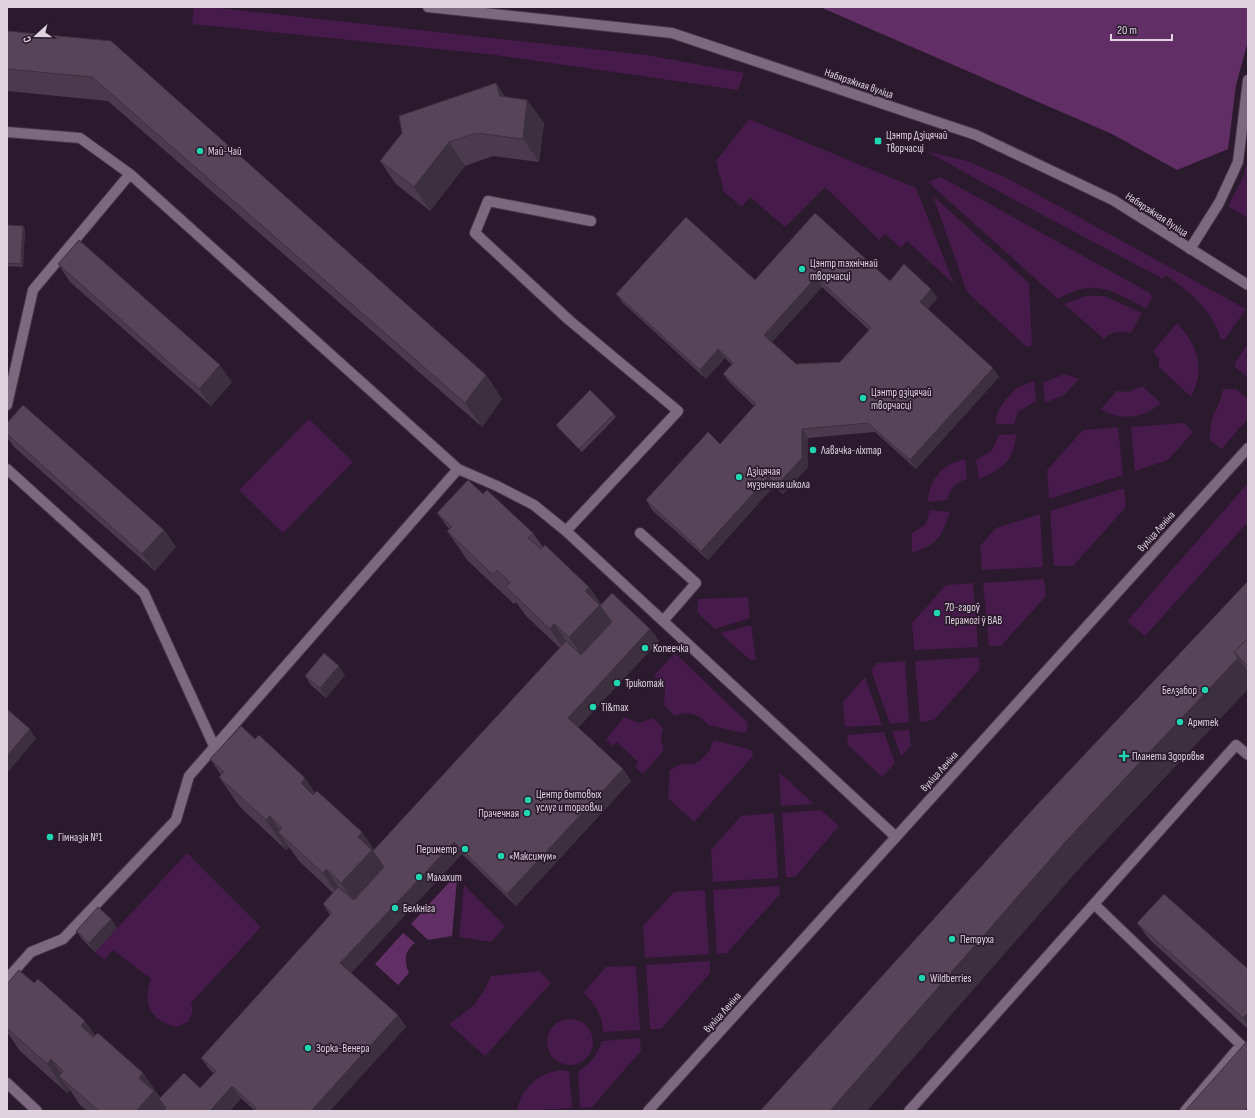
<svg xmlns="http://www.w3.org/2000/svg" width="1255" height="1118" viewBox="0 0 1255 1118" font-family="'Sofia Sans Condensed',sans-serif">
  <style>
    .green { fill: #461a4b }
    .forest { fill: #612f66 }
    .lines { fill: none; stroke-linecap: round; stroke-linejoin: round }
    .lane-casing { stroke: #443645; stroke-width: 12 }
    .secondary-casing { stroke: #443645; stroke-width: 12 }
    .lane { stroke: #7d697f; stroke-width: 10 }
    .secondary { stroke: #7d697f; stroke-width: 10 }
    .wall { fill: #4b3a4d; fill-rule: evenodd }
    .shaded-wall { fill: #3d303e }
    .building { fill: #574459; stroke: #3d303e; fill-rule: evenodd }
    .poi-dot { fill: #20d5b0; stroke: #2b1a2d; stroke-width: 1.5 }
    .labels { text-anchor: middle; stroke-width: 3.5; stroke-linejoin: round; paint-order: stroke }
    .street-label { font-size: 11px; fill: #dfd3df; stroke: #2b1a2d }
    .poi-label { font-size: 11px; fill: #dfd3df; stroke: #2b1a2d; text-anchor: start }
  </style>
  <rect width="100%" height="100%" fill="#2b1a2d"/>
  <path class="green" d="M194 7H210L647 55 744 73 738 90 496 55 192 24Z
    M749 119 916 188 954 284 907 241 901 248 885 234 879 240 825 187 785 227 750 197 742 207 724 192 716 161Z
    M926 151 967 161 1009 179 1246 309 1225 339H1221C1212 310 1190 292 1166 275L1163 279 1009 197Z
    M1248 160V218L1228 206 1243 178Z
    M941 177 1150 293 1152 298 1146 308C1112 291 1095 277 1058 299L928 182Z
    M933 196 1029 283 1032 346 1027 347 967 292Z
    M1086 296H1104L1142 313 1131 333C1120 332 1112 330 1104 339L1064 304Z
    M1177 323C1198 346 1206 368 1191 397L1159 367V359L1153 351Z
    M1248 343V377L1235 367V363Z
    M1064 374 1079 379 1064 395 1045 403 1043 383Z
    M1034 381 1036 401 1018 412 1014 424H996C994 412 1009 393 1019 387 1024 385 1029 383 1034 381Z
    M1142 386 1161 403C1144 418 1121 422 1101 409L1117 391 1128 392Z
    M1223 389H1236L1248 399V418L1222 449 1209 440 1212 419 1221 398Z
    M309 419 353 462 283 533 239 490Z
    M1184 423 1193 432 1168 460 1135 471 1131 427Z
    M1118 427 1123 475 1049 499 1047 470 1083 430Z
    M1016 434C1014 461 1003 469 979 479L976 460 992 450 999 435Z
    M965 459 967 479C955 482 950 490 947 500L927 502C932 476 940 466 965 459Z
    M1248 483V522L1145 636 1127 621Z
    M1124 488 1126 507 1073 566H1054L1050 511Z
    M930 510 950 512C940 539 939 543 912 553V533L926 524Z
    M1040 514 1043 567 982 570 980 546 996 528Z
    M1044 579 1046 596 1001 646H989L983 583Z
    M973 583 978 647 914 650 912 623 946 585Z
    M748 597 750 618 715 629 697 612 698 599Z
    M751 625 756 660H750L720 633Z
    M675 653 748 723 747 731 742 733 708 725 700 717 692 714 684 713 675 716 664 705 665 689 654 675Z
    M979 657 980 669 934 720 920 722 915 661Z
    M905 661 909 722 890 724 871 670 877 663Z
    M865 677 882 725 845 727 843 702Z
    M624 717 639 723 653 718 663 728 661 739 664 750 643 774 635 767 638 762 617 742 612 746 606 739Z
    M909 730 911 746 901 756 892 731Z
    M884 732 895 763 882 777 848 745 847 735Z
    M713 740 748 749 752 751 753 756 694 822 668 798 670 770 681 764H693L701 760 710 750Z
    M779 772 814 804 781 806Z
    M821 810 839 826 795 877H786L782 813Z
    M774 813 778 878 713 882 711 850 741 816Z
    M187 853 261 927 191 1003 193 1010 189 1021 176 1027C150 1020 142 1004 151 979L113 950 104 960 95 952Z
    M464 885 505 926 491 942 459 937Z
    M779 886 780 894 727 953 717 954 713 890Z
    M705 890 709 954 645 958 643 926 674 892Z
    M710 961V973L661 1029H650L646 965Z
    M636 966 640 1030 603 1032C602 1016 596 1004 583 993L606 967Z
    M539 971 551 983 485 1056 449 1024 474 1005 485 989 491 976Z
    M547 1042a23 23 0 1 1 46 0a23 23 0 1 1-46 0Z
    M640 1038 641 1051 592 1107 580 1108 578 1071C590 1065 598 1054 602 1041Z
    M562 1070 569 1071 572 1108 517 1111C521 1088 539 1072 562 1070Z"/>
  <path class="forest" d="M820 7H1248V41L1236 85 1228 149 1177 170 1112 134Z
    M454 877 457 879 452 936 428 940 411 924Z
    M403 933 415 943C404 951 404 961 409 973L398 985 375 964Z"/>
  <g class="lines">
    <g class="lane-casing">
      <path id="lane" d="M7 132 80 138 130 174 458 469 497 486 534 505 566 531 896 837
        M1190 249 1219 203 1238 162 1248 80
        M7 405 33 290 130 174
        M7 469 144 593 214 746
        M566 531 678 411 569 320 475 233 488 201 591 221
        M640 533 696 583 663 621
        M1094 904 1241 1045 1185 1111
        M7 979 31 952 63 939 176 820 189 776 458 469
        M7 1083 37 1111
        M909 1111 1236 745 1248 755"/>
    </g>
    <g class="secondary-casing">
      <path id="secondary" d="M428 7 672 33 976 135 1113 200 1248 285
        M648 1111 1248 448"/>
    </g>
    <use href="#lane" class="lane"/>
    <use href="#secondary" class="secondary"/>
  </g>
  <path class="wall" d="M7 31 111 41 486 375 502 399 482 427 108 101 7 91Z
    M496 83 505 97 527 100 544 123 539 162 493 156 465 166 430 211 396 184 380 161Z
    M815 213 890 281 931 289 937 298 928 309 999 377 916 469 875 432 808 438V467L783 494 774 486 708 560 652 510 646 500 720 444 754 406 730 383 723 374 732 365 725 358 706 379 623 303 616 294 755 280ZM822 287 869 330 840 362 796 364 772 342Z
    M7 225 23 226 25 229 23 267 7 266Z
    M58 264 232 382 211 406 70 282Z
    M614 414 616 417 582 452 558 428 556 425Z
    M7 423 164 530 176 547 155 571 14 447 7 437Z
    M483 494 533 533 543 547 589 587 601 604 650 629 659 641 578 727 623 769 631 781 516 906 462 854 351 973 398 1015 406 1027 254 1110 241 1098 230 1111H87L80 1105 70 1090 67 1093 20 1051 7 1032V984L34 983 95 1036 143 1073 160 1098 200 1088 214 1073 210 1070 201 1058 330 915 323 904 333 893 299 861 289 847 286 850 240 807 219 777 221 775 210 759 255 739 305 778 315 793 374 850 560 648 526 616 516 602 514 604 468 561 447 531 449 529 437 513Z
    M1248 581V689L1085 862Z
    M345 675 326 698 311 685 305 676Z
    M111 919 117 928 95 952 83 940 76 931Z
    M1137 923 1248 969V1029L1150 940Z"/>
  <path class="shaded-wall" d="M496 83 512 107 500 96Z
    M527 100 544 123 539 162 523 139Z
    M449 142 465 166 430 211 414 187Z
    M23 226 25 229 23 267 21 264Z
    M816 277 822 287 770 344 764 335Z
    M931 289 937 298 926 311 920 302Z
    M718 349 725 358 706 379 700 370Z
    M220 365 232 382 211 406 199 389Z
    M993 368 999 377 916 469 910 460Z
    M486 375 502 399 482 427 465 403Z
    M802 429 808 438V467L783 494 777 485Z
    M768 477 774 486 708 560 701 551Z
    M164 530 176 547 155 571 142 554Z
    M589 587 610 616 620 634 589 667 569 637 585 591Z
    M554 624 575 653 570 658 550 629Z
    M650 629 659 641 576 730 568 718Z
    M1238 658 1248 672V689L1085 862 867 1111H830L1068 839Z
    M339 666 345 675 326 698 320 688Z
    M30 729 36 739 7 773V756Z
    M623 769 631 781 516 906 507 894Z
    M305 778 326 808 301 783Z
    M270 816 286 839 278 832 289 847 286 850 266 820Z
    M362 832 383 862 393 880 362 913 341 883 358 837Z
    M454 842 462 854 349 975 340 963Z
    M326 869 347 899 343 903 323 873Z
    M111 919 117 928 95 952 89 943Z
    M1248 1013V1025L1243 1018Z
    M398 1015 406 1027 330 1111H311Z
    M85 1021 106 1050 81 1026Z
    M51 1059 67 1082 59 1076 70 1090 67 1093 47 1064Z
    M143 1073 164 1103 168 1111H136L139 1078Z
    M232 1086 241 1098 230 1111H210Z
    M1248 1107V1111H1244Z"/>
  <path class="building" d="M7 31 111 41 486 375 465 403 92 77 7 69Z
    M496 83 500 96 527 100 523 139 476 133 449 142 414 187 380 161 402 133 399 116Z
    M815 213 890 281 904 264 931 289 920 302 993 368 910 460 868 423 802 429V458L777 485 768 477 701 551 646 500 708 432 720 444 756 404 723 374 733 363 718 349 700 370 616 294 686 217 755 280ZM816 277 871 328 840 362 796 364 764 335Z
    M7 225 23 226 21 264 7 263Z
    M79 240 220 365 199 389 58 264Z
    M590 390 614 414 579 449 556 425Z
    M23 405 164 530 142 554 7 434V423Z
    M468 480 483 494 487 490 533 533 528 538 541 549 545 545 589 587 585 591 600 605 569 637 554 624 550 629 506 587 510 582 497 570 493 575 447 531 452 527 437 513Z
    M1248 581V638L1234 652 1238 658 1068 839 830 1111H760L1035 807Z
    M612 593 650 629 568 718 623 769 507 894 454 842 340 963 398 1015 311 1111H253L256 1108 232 1086 210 1111H163L166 1108 159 1099 184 1073 200 1088 216 1071 201 1058 332 913 323 904 338 887 354 900 384 867 373 851 566 641 581 655 612 622 600 606Z
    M1248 638V666L1234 652Z
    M324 653 339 666 320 688 305 676Z
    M7 709 30 729 7 756Z
    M241 726 255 739 259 735 305 778 301 783 313 795 317 791 362 832 358 837 372 850 341 883 326 869 323 873 278 832 282 828 270 816 266 820 219 777 224 772 210 759Z
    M1164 894 1248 969V1013L1243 1018 1137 923Z
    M98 907 111 919 89 943 76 931Z
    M19 970 34 983 38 979 85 1021 81 1026 93 1037 98 1033 143 1073 139 1078 154 1091 136 1111H99L59 1076 63 1071 51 1059 47 1064 7 1028V984Z
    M1248 1040V1107L1244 1111H1185Z"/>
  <g class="poi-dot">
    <rect x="874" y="137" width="8" height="8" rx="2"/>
    <circle cx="200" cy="151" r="4"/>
    <circle cx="802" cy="269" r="4"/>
    <circle cx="863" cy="398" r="4"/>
    <circle cx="813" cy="450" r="4"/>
    <circle cx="739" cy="477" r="4"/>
    <circle cx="937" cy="613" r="4"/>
    <circle cx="645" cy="648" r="4"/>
    <circle cx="617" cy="683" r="4"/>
    <circle cx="1205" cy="690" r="4"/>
    <circle cx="593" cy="707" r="4"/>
    <circle cx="1180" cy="722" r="4"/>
    <path d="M1122 750h4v4h4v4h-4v4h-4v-4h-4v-4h4z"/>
    <circle cx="528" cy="800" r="4"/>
    <circle cx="527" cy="813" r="4"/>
    <circle cx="50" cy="837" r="4"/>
    <circle cx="465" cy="849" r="4"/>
    <circle cx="501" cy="856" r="4"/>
    <circle cx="419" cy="877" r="4"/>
    <circle cx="395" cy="908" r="4"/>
    <circle cx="952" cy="939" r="4"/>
    <circle cx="922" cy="978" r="4"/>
    <circle cx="308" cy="1048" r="4"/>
  </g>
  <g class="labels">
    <g class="street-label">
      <text transform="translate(859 83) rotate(19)" y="4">Набярэжная вуліца</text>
      <text transform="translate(1157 214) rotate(33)" y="4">Набярэжная вуліца</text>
      <text transform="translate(1156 531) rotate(-48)" y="4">вуліца Леніна</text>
      <text transform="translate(939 771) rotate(-48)" y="4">вуліца Леніна</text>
      <text transform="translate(722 1012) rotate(-48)" y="4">вуліца Леніна</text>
    </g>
    <g class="poi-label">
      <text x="886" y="139">Цэнтр Дзіцячай<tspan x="886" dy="13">Творчасці</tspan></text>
      <text x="208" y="155">Май-Чай</text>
      <text x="810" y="267">Цэнтр тэхнічнай<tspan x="810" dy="13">творчасці</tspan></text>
      <text x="871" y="396">Цэнтр дзіцячай<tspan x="871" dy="13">творчасці</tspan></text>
      <text x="821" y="454">Лавачка-ліхтар</text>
      <text x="747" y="475">Дзіцячая<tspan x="747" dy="13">музычная школа</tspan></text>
      <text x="945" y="611">70-гадоў<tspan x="945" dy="13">Перамогі ў ВАВ</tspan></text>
      <text x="653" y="652">Копеечка</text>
      <text x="625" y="687">Трикотаж</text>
      <text x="1197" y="694" text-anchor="end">Белзабор</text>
      <text x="601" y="711">Ti&amp;max</text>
      <text x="1188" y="726">Армтек</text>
      <text x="1132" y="760">Планета Здоровья</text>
      <text x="536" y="798">Центр бытовых<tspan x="536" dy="13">услуг и торговли</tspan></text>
      <text x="519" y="817" text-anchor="end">Прачечная</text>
      <text x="58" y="841">Гімназія №1</text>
      <text x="457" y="853" text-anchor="end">Периметр</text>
      <text x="509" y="860">«Максимум»</text>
      <text x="427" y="881">Малахит</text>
      <text x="403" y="912">Белкніга</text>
      <text x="960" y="943">Петруха</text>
      <text x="930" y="982">Wildberries</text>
      <text x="316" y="1052">Зорка-Венера</text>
    </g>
  </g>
  <rect width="1255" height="1118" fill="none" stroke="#dfd3df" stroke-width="16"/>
  <g transform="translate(36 36) rotate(249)" stroke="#2b1a2d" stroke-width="3" paint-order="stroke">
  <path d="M0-3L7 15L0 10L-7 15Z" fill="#dfd3df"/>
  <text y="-6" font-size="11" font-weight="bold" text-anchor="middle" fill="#dfd3df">С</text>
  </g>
  <path d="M1111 34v6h61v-6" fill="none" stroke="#dfd3df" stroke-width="2"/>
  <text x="1117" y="34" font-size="12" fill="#dfd3df" stroke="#2b1a2d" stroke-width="3" paint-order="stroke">20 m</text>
</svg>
